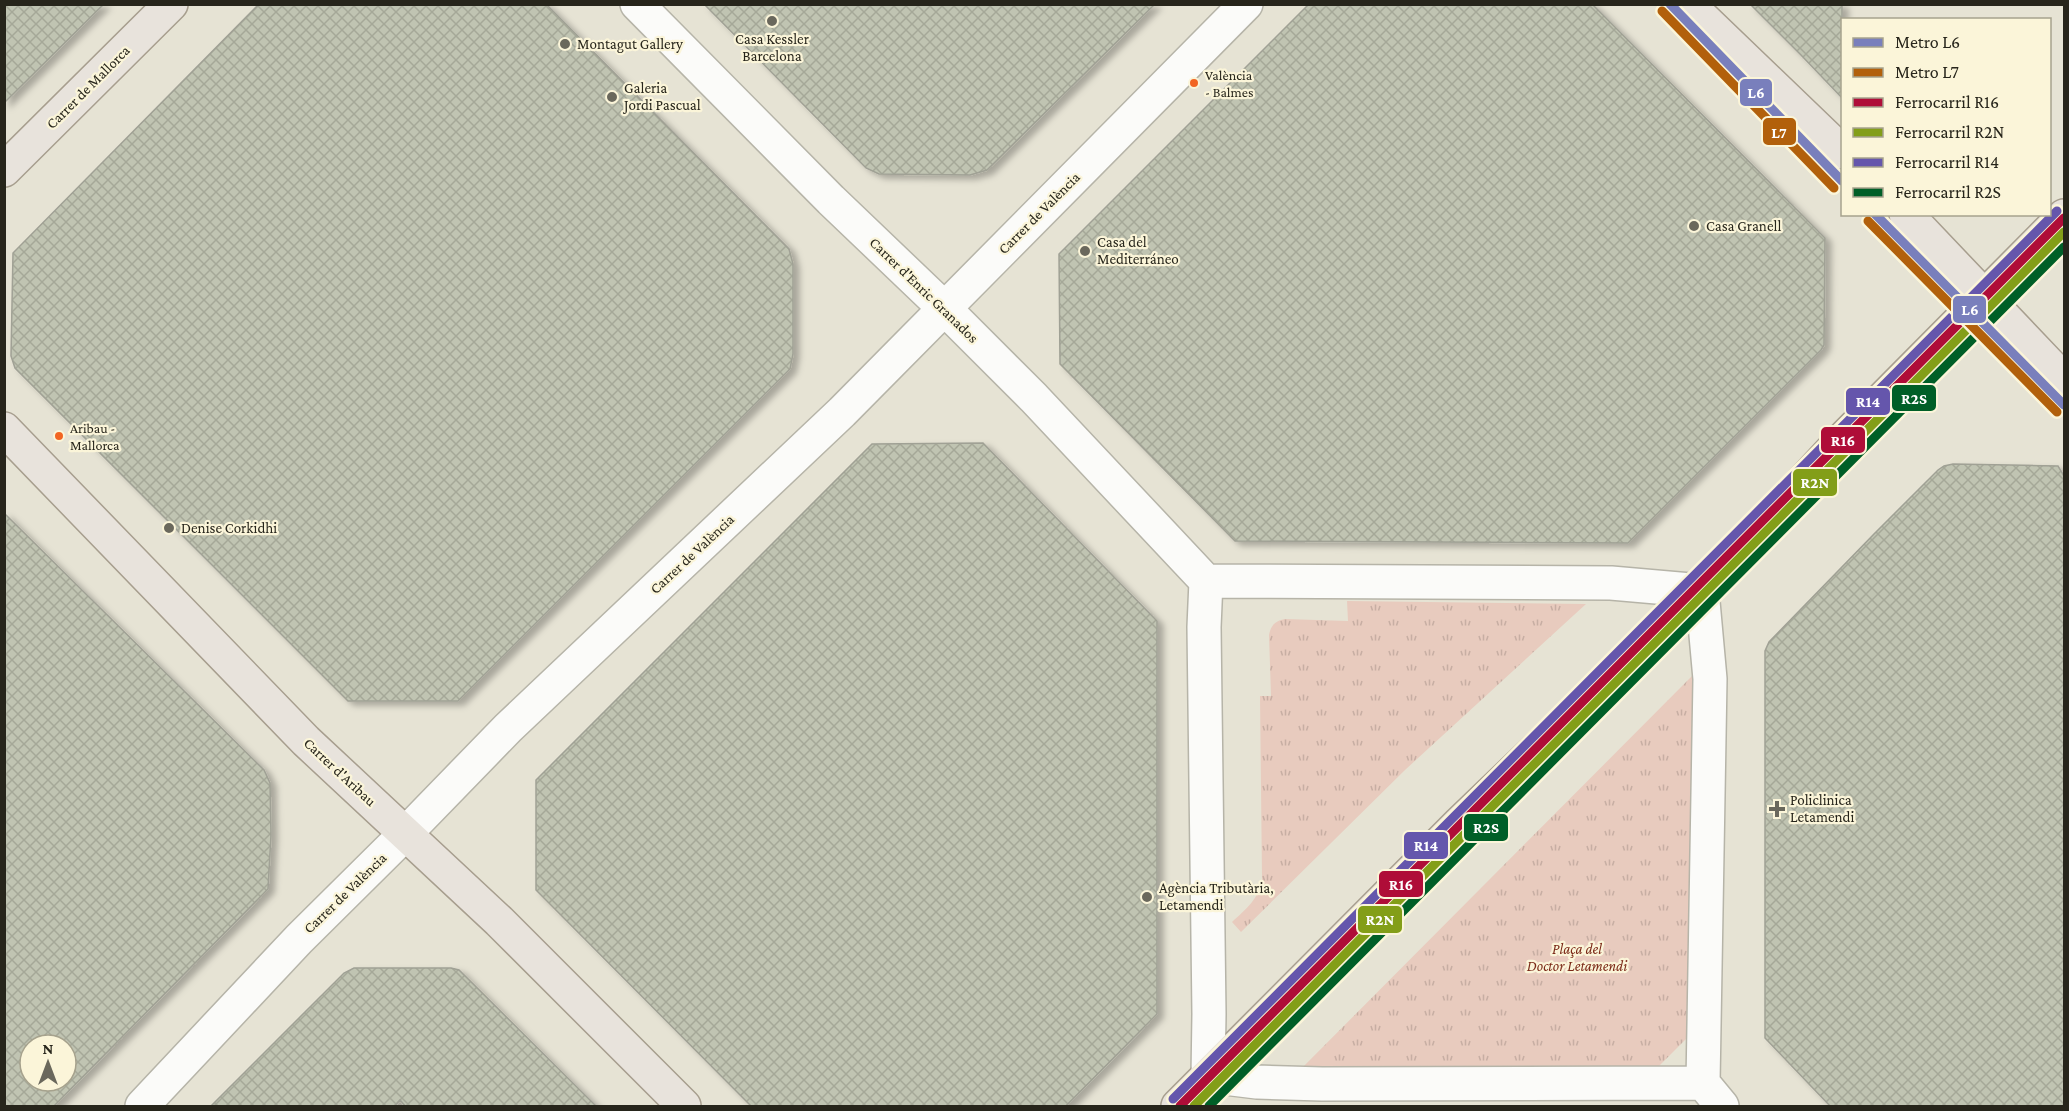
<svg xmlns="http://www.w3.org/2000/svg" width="2069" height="1111" viewBox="0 0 2069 1111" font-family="'Crimson Pro',serif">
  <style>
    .park { fill: url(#park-tufts) }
    .building { fill: url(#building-cross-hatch); stroke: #a0a195; stroke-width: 1.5; fill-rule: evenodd; filter: url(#shadow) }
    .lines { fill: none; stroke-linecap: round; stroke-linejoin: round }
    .minor-casing { stroke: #b6b4a8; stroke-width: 36 }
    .major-casing { stroke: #a79e8e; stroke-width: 36 }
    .minor { stroke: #fbfbf9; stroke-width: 33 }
    .major { stroke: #e8e3dc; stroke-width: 33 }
    .rail-1-casing { stroke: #fbf5d9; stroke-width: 14 }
    .rail-2-casing { stroke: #fbf5d9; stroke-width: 14 }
    .rail-3-casing { stroke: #fbf5d9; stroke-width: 14 }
    .rail-4-casing { stroke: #fbf5d9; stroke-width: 14 }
    .rail-1 { stroke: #af0d38; stroke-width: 9 }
    .rail-2 { stroke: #839e18; stroke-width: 9 }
    .rail-3 { stroke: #6556ac; stroke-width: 9 }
    .rail-4 { stroke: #005f27; stroke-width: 9 }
    .metro-1-casing { stroke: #fbf5d9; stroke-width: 14 }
    .metro-2-casing { stroke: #fbf5d9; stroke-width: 14 }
    .metro-1 { stroke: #797fbc; stroke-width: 9 }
    .metro-2 { stroke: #b2600b; stroke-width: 9 }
    .poi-dot { fill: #6a685c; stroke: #fbf5d9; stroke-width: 2 }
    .bus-dot { fill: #f26522; stroke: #fbf5d9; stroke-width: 2 }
    .labels { text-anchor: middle; stroke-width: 4.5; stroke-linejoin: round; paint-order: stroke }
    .bus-label { font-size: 14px; fill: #27251b; stroke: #fbf5d9; text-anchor: start }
    .poi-label { font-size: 15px; fill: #27251b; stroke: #fbf5d9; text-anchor: start }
    .street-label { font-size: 15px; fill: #27251b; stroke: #fbf5d9 }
    .park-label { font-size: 15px; font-style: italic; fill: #7b2917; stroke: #fbf5d9 }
    .line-badge { stroke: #fbf5d9; stroke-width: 2 }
    .badge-label { font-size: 16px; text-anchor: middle; font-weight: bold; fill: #fff }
  </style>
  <defs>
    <pattern id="park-tufts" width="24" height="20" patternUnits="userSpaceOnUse" patternTransform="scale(1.5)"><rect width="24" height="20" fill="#e8cbbe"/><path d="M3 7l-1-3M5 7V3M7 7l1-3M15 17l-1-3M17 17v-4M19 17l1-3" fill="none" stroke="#c7aea3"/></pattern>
    <pattern id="building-cross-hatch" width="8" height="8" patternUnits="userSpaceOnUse" patternTransform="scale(1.5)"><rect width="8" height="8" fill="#c0c4b2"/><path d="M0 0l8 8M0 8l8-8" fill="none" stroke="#a5a898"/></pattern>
    <filter id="shadow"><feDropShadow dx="6" dy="4" stdDeviation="3" flood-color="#0004"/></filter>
  </defs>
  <rect width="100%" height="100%" fill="#e6e3d4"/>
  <path class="park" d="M1347 601 1586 604 1405 770 1241 932 1232 922C1246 909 1259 899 1262 879L1260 696H1271L1269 635C1271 625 1275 621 1285 619L1348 621Z
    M1692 676V1033L1652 1073 1296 1074Z"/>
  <path class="building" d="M4 4H104L4 103Z
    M259 4H546L789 249 793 264V354L790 369 458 701H348L15 368 11 356 13 253Z
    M704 4H1155L987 170 970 175 879 174 866 168Z
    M1309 4H1592L1825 238 1824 345 1821 350 1628 543 1235 541 1060 364 1059 254Z
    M1750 4H1842V98L1801 55Z
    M983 443 1157 621V1014L1065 1107H752L536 890V780L872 444Z
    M1953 464 2058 466 2064 476V1107H1831L1765 1038V651L1769 642 1874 534 1938 470 1944 466Z
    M4 513 264 770 270 783 271 835 268 889 53 1107H4ZM30 1045H66V1081H30Z
    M354 968H451L459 970 597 1107H406L400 1100 394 1107H210L344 973Z"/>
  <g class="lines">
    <g class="minor-casing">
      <path id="minor" d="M637 4 831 200 944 308 1034 398 1206 581
        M1206 581 1204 627 1209 1014 1208 1076 1257 1082 1322 1084 1703 1083
        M1206 581 1611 583 1702 591 1710 679 1703 1083
        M1703 1083 1722 1106
        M142 1106 299 939 406 833 508 728 842 412 1246 4"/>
    </g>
    <g class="major-casing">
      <path id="major" d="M1688 4 1842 152
        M4 170 171 4
        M1906 214 2064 380
        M4 429 306 741 499 921 684 1106
        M1178 1106 1460 823 1702 591 1839 443 2064 216"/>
    </g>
    <use href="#minor" class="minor"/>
    <use href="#major" class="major"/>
    <g class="rail-1-casing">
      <path id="rail-1" d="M1180 1106 2064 218"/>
    </g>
    <g class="rail-2-casing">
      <path id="rail-2" d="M1194 1106 2064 232"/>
    </g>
    <g class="rail-3-casing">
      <path id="rail-3" d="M1173 1099 2057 211"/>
    </g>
    <g class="rail-4-casing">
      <path id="rail-4" d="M1209 1106 2064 247"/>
    </g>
    <use href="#rail-1" class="rail-1"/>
    <use href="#rail-2" class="rail-2"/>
    <use href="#rail-3" class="rail-3"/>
    <use href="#rail-4" class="rail-4"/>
    <g class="metro-1-casing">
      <path id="metro-1" d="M1670 4 1842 181
        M1875 214 2064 405"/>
    </g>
    <g class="metro-2-casing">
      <path id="metro-2" d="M1662 11 1834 188
        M1868 221 2057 412"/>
    </g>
    <use href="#metro-1" class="metro-1"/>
    <use href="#metro-2" class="metro-2"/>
  </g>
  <g class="poi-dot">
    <circle cx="772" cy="21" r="6"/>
    <circle cx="565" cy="44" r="6"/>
    <circle cx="612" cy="97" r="6"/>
    <circle cx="1694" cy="226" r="6"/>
    <circle cx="1085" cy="251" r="6"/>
    <circle cx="169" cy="528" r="6"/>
    <path d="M1774 800h6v6h6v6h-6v6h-6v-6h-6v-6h6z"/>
    <circle cx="1147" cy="897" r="6"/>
  </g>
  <g class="bus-dot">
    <circle cx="1194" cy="83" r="5"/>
    <circle cx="59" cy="436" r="5"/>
  </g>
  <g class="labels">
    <g class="bus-label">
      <text x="1205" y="80">València<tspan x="1205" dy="17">- Balmes</tspan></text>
      <text x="70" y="433">Aribau -<tspan x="70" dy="17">Mallorca</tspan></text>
    </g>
    <g class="poi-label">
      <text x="772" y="44" text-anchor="middle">Casa Kessler<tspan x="772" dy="17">Barcelona</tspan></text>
      <text x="577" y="49">Montagut Gallery</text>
      <text x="624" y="93">Galeria<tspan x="624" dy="17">Jordi Pascual</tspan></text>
      <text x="1706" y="231">Casa Granell</text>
      <text x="1097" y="247">Casa del<tspan x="1097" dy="17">Mediterráneo</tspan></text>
      <text x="181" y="533">Denise Corkidhi</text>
      <text x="1790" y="805">Policlinica<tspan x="1790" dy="17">Letamendi</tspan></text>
      <text x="1159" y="893">Agència Tributària,<tspan x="1159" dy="17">Letamendi</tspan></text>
    </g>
    <g class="street-label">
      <text transform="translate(88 87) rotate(-45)" y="5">Carrer de Mallorca</text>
      <text transform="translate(1039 213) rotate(-45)" y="5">Carrer de València</text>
      <text transform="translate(924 290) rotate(44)" y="5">Carrer d'Enric Granados</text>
      <text transform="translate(692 554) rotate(-43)" y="5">Carrer de València</text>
      <text transform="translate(340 772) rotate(43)" y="5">Carrer d'Aribau</text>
      <text transform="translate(345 893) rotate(-44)" y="5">Carrer de València</text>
    </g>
    <g class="park-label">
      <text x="1577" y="954">Plaça del<tspan x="1577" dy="17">Doctor Letamendi</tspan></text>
    </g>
  </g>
  <g class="line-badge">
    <rect x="1739" y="78" width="34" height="29" rx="6" fill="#797fbc"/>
    <rect x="1762" y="117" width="35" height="29" rx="6" fill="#b2600b"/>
    <rect x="1952" y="295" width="35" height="29" rx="6" fill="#797fbc"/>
    <rect x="1891" y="384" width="46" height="28" rx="6" fill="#005f27"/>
    <rect x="1845" y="387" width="46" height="29" rx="6" fill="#6556ac"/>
    <rect x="1820" y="426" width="46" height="28" rx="6" fill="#af0d38"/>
    <rect x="1792" y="468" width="46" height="29" rx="6" fill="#839e18"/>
    <rect x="1463" y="813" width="46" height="29" rx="6" fill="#005f27"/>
    <rect x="1403" y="831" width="46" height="29" rx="6" fill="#6556ac"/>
    <rect x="1378" y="870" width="46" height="28" rx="6" fill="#af0d38"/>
    <rect x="1357" y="905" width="46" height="29" rx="6" fill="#839e18"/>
  </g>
  <g class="badge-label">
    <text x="1756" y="98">L6</text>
    <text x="1779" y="138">L7</text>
    <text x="1970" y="315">L6</text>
    <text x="1914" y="404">R2S</text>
    <text x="1868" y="407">R14</text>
    <text x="1843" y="446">R16</text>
    <text x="1815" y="488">R2N</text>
    <text x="1486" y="833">R2S</text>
    <text x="1426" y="851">R14</text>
    <text x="1401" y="890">R16</text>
    <text x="1380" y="925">R2N</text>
  </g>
  <rect width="2069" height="1111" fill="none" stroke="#27251b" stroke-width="12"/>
  <rect x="1841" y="18" width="210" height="198" fill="#fbf5d9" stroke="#a6a28d" stroke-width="1.5"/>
  <rect x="1853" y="38" width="30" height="9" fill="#797fbc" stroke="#a6a28d" stroke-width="1.5"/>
  <text x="1895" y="48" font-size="18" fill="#27251b">Metro L6</text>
  <rect x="1853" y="68" width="30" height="9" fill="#b2600b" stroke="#a6a28d" stroke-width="1.5"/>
  <text x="1895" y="78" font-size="18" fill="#27251b">Metro L7</text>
  <rect x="1853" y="98" width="30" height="9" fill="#af0d38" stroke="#a6a28d" stroke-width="1.5"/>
  <text x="1895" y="108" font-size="18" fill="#27251b">Ferrocarril R16</text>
  <rect x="1853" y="128" width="30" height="9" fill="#839e18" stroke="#a6a28d" stroke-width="1.5"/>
  <text x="1895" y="138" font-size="18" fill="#27251b">Ferrocarril R2N</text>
  <rect x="1853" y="158" width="30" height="9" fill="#6556ac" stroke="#a6a28d" stroke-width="1.5"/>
  <text x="1895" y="168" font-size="18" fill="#27251b">Ferrocarril R14</text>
  <rect x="1853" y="188" width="30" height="9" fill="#005f27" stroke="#a6a28d" stroke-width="1.5"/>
  <text x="1895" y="198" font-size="18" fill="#27251b">Ferrocarril R2S</text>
  <g transform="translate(48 1063)"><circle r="28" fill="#fbf5d9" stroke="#a6a28d" stroke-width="1.5"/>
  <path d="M0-4.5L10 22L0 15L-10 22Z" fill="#6a685c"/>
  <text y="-9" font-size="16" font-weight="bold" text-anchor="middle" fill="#27251b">N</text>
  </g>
</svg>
